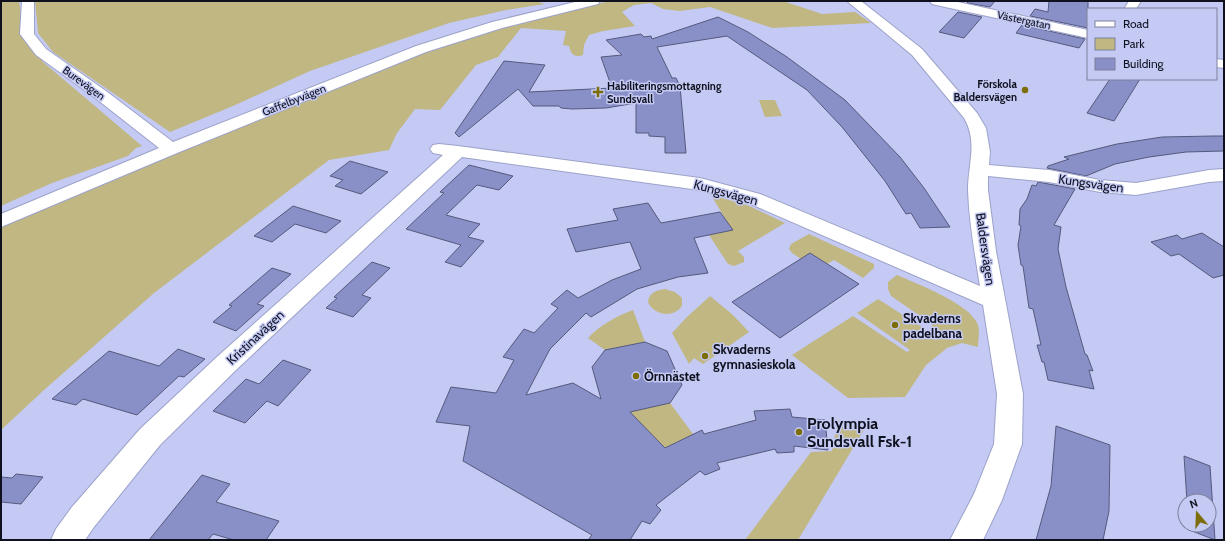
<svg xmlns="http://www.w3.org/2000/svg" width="1225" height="541" viewBox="0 0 1225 541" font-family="Cabin,sans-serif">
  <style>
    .green { fill: #c1b782 }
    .building { fill: #8990c7; stroke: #55597d }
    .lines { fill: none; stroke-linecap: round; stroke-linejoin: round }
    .minor-casing { stroke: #9ca2c9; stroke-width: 2 }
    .minor { fill: #fff; fill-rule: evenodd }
    .poi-dot { fill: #7d6d09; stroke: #c4caf3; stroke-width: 1.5 }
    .labels { text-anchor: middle; stroke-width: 3; stroke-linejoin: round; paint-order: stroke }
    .far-street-label { font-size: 11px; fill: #0f111f; stroke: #c4caf3 }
    .far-poi-label { font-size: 11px; font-weight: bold; fill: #0f111f; stroke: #c4caf3; text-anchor: end }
    .street-label { font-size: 13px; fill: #0f111f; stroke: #c4caf3 }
    .poi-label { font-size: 13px; font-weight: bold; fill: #0f111f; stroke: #c4caf3; text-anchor: start }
    .near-poi-label { font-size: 16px; font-weight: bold; fill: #0f111f; stroke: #c4caf3; text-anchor: start }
  </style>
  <rect width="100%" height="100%" fill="#c4caf3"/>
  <path class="green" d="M1 1H19L24 35 43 62 142 146 136 148 128 156 52 183 1 206Z
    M35 1H535L545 4 506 10 449 23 310 71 233 106 170 132 53 52 38 33Z
    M611 1H783L822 14 855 12 871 23 772 28 710 7 680 11 663 9 651 3 634 5 622 12 635 26 603 31 589 35 584 45 583 55C574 58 571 54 569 46L563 45 566 31 521 28 498 57 476 65 440 110 415 109 397 133 389 150 329 160 154 293 44 390 1 430V226L182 150 446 44 527 19Z
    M759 100H775L782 116 765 117Z
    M711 195 747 205 785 223 738 251 744 257V262L734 266 728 264 709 235 732 230Z
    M809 234 874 264V268L863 278 834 260 827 264 810 253 801 259 792 253 789 249 791 244Z
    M897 275C917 284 971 304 978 325 980 331 978 341 978 347L962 343 947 348 926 365 905 397 848 398 792 355 853 316 907 352 910 350 857 313 878 299 931 333 932 324 891 296 888 289V282Z
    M665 289 675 292 682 298V306C674 318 654 316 648 302 649 293 656 290 665 289Z
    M710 296 733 315 749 332 703 364 694 358 689 364 672 333 687 317Z
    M633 310 645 342 605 350 588 338C600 325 617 316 633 310Z
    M670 403 693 434 674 444 627 476 618 409Z
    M838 420 865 428 798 540H745L811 452 832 451Z"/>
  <path class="building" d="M969 1H995L990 7 967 3Z
    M1049 1H1088V28L1030 16 1035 9 1048 12Z
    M958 12 982 17 964 38 939 32Z
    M718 17 748 32 787 57 845 100 900 157 924 188 950 227 920 228 911 213 906 214 885 181 842 127 807 90 727 36 657 47 672 78H676L680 86 686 153H665V137L649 136V133H636V103L606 108 572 109 561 108 559 106H533L518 89 459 137 455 133 504 61 545 65 529 92 612 88 601 57 622 55 606 40 641 34 644 37 651 36 652 39Z
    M1022 25 1085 39 1079 48 1016 33Z
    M1110 79H1140L1114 121 1087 113Z
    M1213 136H1224V151L1186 152 1149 157 1115 164 1086 176 1047 168 1048 166 1069 159 1064 157 1117 144 1162 137Z
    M350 161 388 172 361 194 335 186 343 180 330 176Z
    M469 165 513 176 499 190 477 185 446 215 480 224 468 237 484 241 461 267 445 262 461 245 406 229 444 193 440 192Z
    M1038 182 1075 189 1054 225 1061 227 1058 249 1066 287 1085 354 1087 355 1093 371 1089 370 1094 389 1048 380 1044 362H1042L1037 345H1041L1033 309 1029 308 1023 266 1021 265 1018 245 1021 226 1019 225 1020 209 1027 199 1032 185 1036 186Z
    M648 203 661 223 720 212 733 230 694 238 708 273 678 277 637 289 591 317 586 313 550 349 526 395 573 383 601 399 592 367 605 350 645 342 667 351 682 385 670 403 630 412 665 448 702 430 704 434 756 420 754 411 790 409 792 417 825 420 828 450 794 446V452L777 453 775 449 717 463 720 469 705 475 700 471 656 505 661 510 650 524 642 521 630 540H588L592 535 463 461 470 426 436 422 451 387 496 393 514 360 503 357 524 329 534 333 558 308 551 304 567 290 578 298 612 280 641 269 630 242 576 252 567 229 618 220 613 209Z
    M293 206 341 221 326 233 295 224 272 242 254 236Z
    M1202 233 1224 247V275L1213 278 1179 254 1171 256 1151 242 1177 235 1182 239Z
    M810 253 859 284 780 338 732 302Z
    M372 262 390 268 362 295 371 298 353 317 326 308 337 298 334 297Z
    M272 268 291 274 257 304 264 306 236 331 213 322 232 306 229 305Z
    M178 349 205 359 184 377 179 376 137 415 83 399 76 405 52 399 109 351 159 366Z
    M283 360 311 370 278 406 267 401 245 423 213 411 246 379 259 384Z
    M1056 426 1110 445 1109 511 1103 540H1036L1051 486Z
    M1184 456 1210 466 1215 540 1187 529V525H1209V501H1187Z
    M16 474 43 477 21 504 1 502V477L12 478Z
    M202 475 230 484 216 502 279 521 266 540H234L213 534 208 540H149Z"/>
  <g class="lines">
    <g class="minor-casing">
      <path id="minor" d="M22 1H34V34L46 49 106 91 173 142 416 46 492 22 579 1H600L598 4 502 28 426 52 177 153 1 227V214L159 148 94 97 36 55 20 34Z
        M847 1H861L922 49 977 113 986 128 990 152 989 165 1049 170 1100 180 1136 183 1209 170 1224 169V181L1209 182 1136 195 1100 192 1049 182 988 176V190L996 251 1023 394 1022 444 1002 500 983 540H950L974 494 994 444 997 394 983 305 746 202 699 190 462 157 236 370 160 445 94 527 85 540H51L56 529 72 507 140 429 218 356 443 155 433 153 430 149 433 145 439 144 458 146 700 178 760 194 980 286C975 255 969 222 968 190 968 164 978 142 964 118L912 55Z
        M930 1H953L1088 30V38L936 5 932 4Z
        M1129 1H1141L1136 9H1124Z
        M1216 59 1224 60V68L1216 67Z"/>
    </g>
    <use href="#minor" class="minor"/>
  </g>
  <g class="poi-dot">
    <circle cx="1025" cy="90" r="4"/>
    <path d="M596 86h4v4h4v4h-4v4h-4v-4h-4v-4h4z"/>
    <circle cx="895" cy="325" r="4"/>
    <circle cx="705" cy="356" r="4"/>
    <circle cx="636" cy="376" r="4"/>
    <circle cx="799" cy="432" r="4"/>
  </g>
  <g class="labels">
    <g class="far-street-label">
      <text transform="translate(1024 20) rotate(12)" y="4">Västergatan</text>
      <text transform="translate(84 83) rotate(36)" y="4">Burevägen</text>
      <text transform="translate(294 100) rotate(-22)" y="4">Gaffelbyvägen</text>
    </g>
    <g class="far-poi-label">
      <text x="1017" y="88">Förskola<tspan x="1017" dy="13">Baldersvägen</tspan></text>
      <text x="607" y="90" text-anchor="start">Habiliteringsmottagning<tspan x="607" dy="13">Sundsvall</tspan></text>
    </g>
    <g class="street-label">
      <text transform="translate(1091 183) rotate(8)" y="5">Kungsvägen</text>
      <text transform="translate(726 192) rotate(15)" y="5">Kungsvägen</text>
      <text transform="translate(986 249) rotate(82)" y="5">Baldersvägen</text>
      <text transform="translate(255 337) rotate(-43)" y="5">Kristinavägen</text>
    </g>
    <g class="poi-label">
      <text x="903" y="323">Skvaderns<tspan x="903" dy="15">padelbana</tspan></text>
      <text x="713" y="354">Skvaderns<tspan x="713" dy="15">gymnasieskola</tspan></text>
      <text x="644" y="381">Örnnästet</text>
    </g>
    <g class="near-poi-label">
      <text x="807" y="429">Prolympia<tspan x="807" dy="18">Sundsvall Fsk-1</tspan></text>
    </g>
  </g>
  <rect width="1225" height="541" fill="none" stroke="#0f111f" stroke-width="4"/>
  <rect x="1087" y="8" width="130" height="72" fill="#c4caf3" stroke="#7c809e"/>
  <rect x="1095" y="21" width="20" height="6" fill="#ffffff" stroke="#7c809e"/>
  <text x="1123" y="28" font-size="12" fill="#0f111f">Road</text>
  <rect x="1095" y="38" width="20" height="12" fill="#c1b782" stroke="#7c809e"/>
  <text x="1123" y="48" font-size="12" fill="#0f111f">Park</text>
  <rect x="1095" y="58" width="20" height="12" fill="#8990c7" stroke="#7c809e"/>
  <text x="1123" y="68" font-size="12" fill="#0f111f">Building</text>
  <g transform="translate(1197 513) rotate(341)"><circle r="19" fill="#c4caf3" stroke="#7c809e"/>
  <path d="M0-3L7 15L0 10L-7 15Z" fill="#7d6d09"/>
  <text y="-6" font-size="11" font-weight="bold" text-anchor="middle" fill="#0f111f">N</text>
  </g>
</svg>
